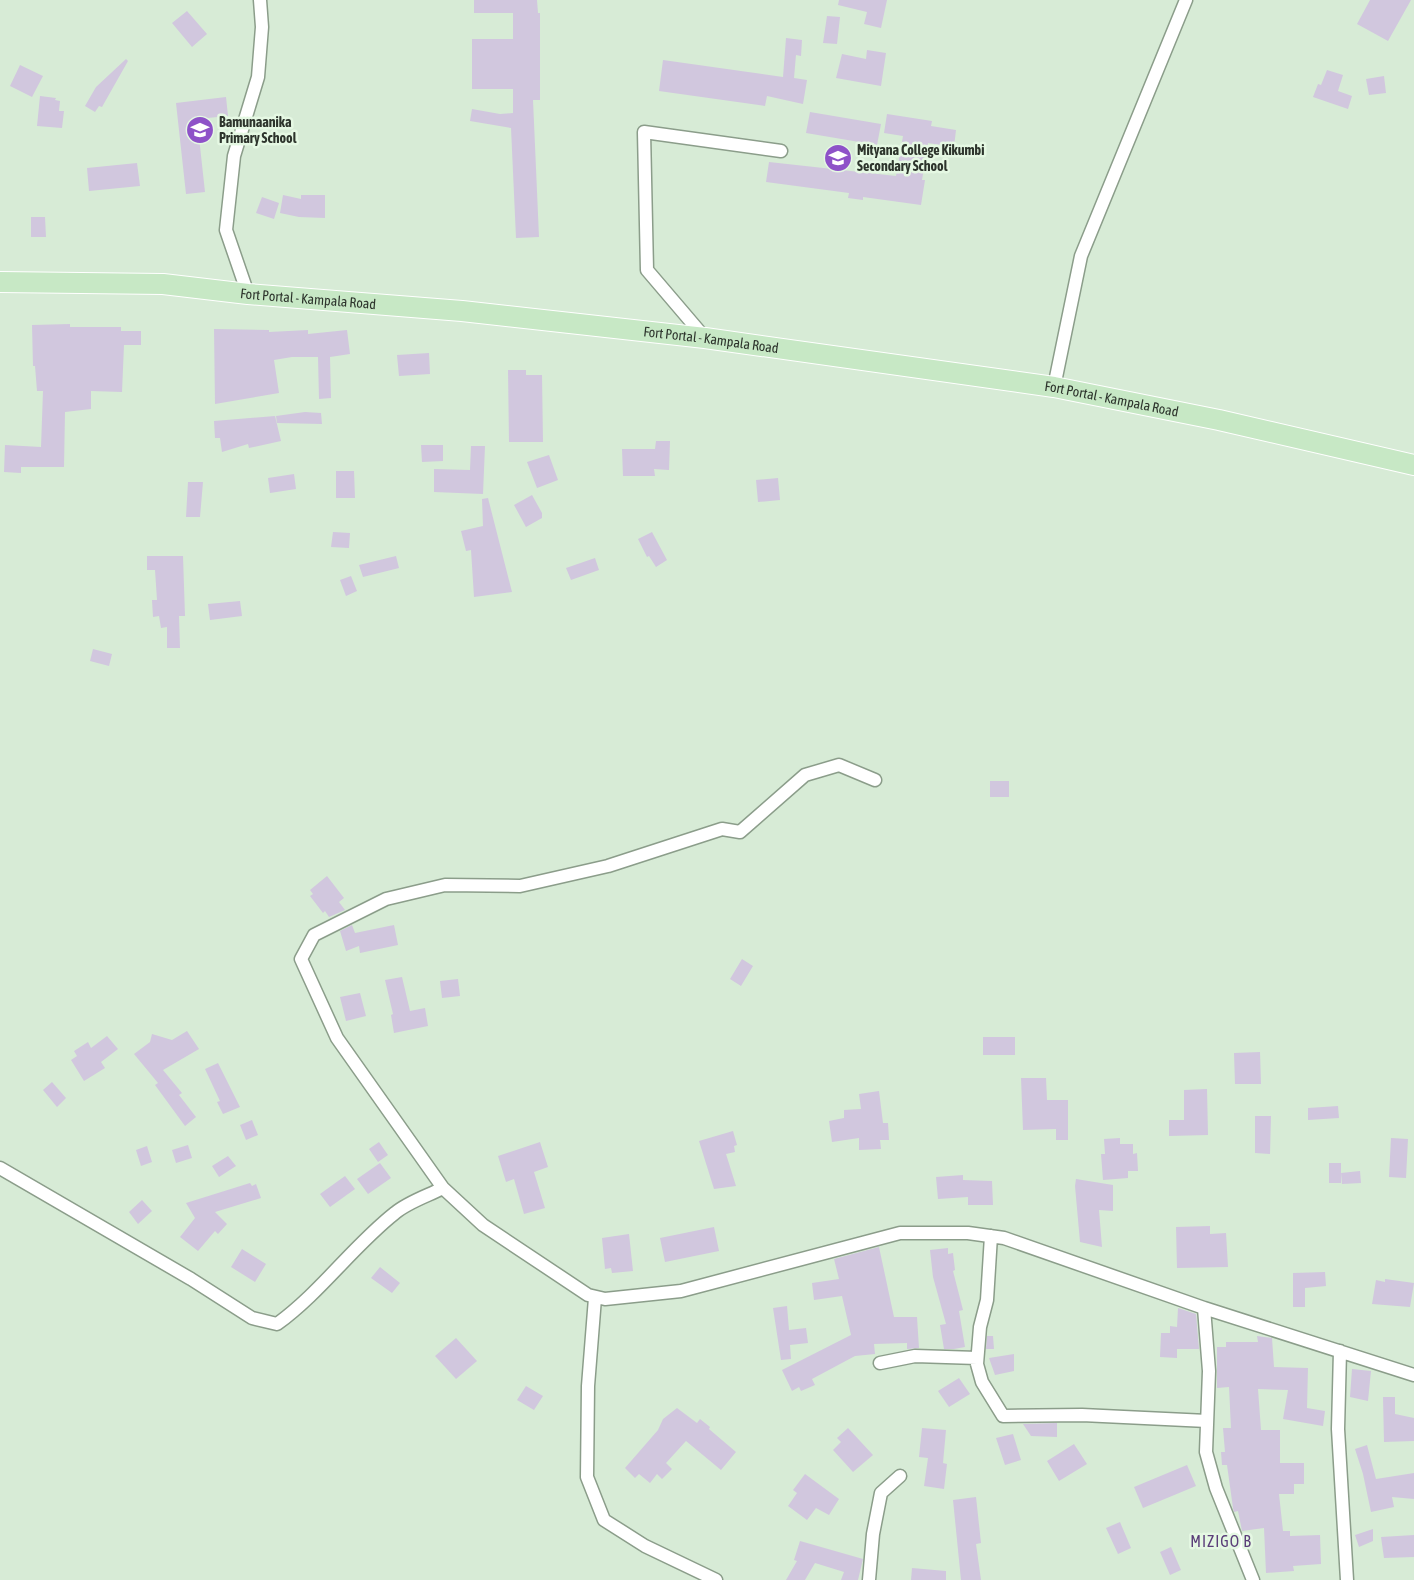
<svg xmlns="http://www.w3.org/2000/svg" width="1414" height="1580" viewBox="0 0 1414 1580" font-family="'Asap Condensed',sans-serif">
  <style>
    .building { fill: #d1c7de }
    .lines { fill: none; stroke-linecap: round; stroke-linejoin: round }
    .street-casing { stroke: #8b9d8a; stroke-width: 15 }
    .primary-casing { stroke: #fff; stroke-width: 22 }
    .street { stroke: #fff; stroke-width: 12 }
    .primary { stroke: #c7e8c5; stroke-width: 20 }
    .labels { text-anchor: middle; stroke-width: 5; stroke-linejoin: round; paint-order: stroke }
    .poi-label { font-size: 14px; font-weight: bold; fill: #2d342c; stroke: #e5f8e3; text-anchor: start }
    .street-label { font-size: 14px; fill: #2d342c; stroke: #e5f8e3 }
    .quarter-label { font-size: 16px; letter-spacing: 1px; fill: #5b3e79; stroke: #e5f8e3 }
  </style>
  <rect width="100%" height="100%" fill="#d7ebd6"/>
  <path class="building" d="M474 0H537L538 13H540V100H533L539 237 516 238 511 128 470 121 472 109 500 114 513 113V89H472V39H513V13H474Z
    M839 0H887L881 28 864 24 867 12 838 5Z
    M1370 0H1411L1388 41 1357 24Z
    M187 11 207 34 192 47 172 23Z
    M827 16 840 17 837 44 823 43Z
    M786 38 802 40 801 56 796 55 794 78 807 80 803 104 767 96 765 106 659 91 663 60 783 77Z
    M867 50 886 53 881 86 836 78 842 54 866 59Z
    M126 59 128 61 102 107 99 106 95 112 85 106 96 87Z
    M20 65 43 76 32 97 10 86Z
    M1327 70 1343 75 1338 91 1352 96 1348 109 1313 97 1318 84 1321 85Z
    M1384 76 1386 93 1369 95 1366 79Z
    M40 96 56 98 55 100 60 101 59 111H64L62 128 37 126Z
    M226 97 228 116 197 119 205 192 186 194 176 103Z
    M810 112 881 124 877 145 806 133Z
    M887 114 932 121 931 126 956 130 954 147 928 143 922 180H925L921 205 863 197V200L848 198 849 193 766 182 769 162 896 176 903 136 884 133Z
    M137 163 140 186 89 191 87 168Z
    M283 195 301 199V195H325V218L299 217 280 213Z
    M262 197 279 203 274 219 256 213Z
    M31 217H45L46 237H31Z
    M70 324V327H121V331H141V345H124L122 392 91 391V409L65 412 64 467H21V473L4 472 5 445 41 447 43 391H37L35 366H33L32 325Z
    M214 329 269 330V332L308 330V334L347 330 350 354 330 357 331 398 319 399 318 357H292L274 360 279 393 215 404Z
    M429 353 430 374 399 376 397 355Z
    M508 370H526V375H542L543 442H509Z
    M305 412 321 413 322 424 277 423 276 416Z
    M275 416 281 441 249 448 248 444 222 452 220 438H215L214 421Z
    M656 441H670L669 470 654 469 655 476H623L622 449H655Z
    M421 445H443V461L422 462Z
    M471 446H485L483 494 434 492V469L470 470Z
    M549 455 558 480 537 488 527 462Z
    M336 471H354L355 498H336Z
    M294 474 296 489 270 493 268 478Z
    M778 478 780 500 758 502 756 480Z
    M188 482H203L200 517H186Z
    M532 495 542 513V518L526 527 514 505Z
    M488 498 512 592 474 597 471 550 466 551 461 531 483 526 482 499Z
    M333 532 350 533 349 548 331 547Z
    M652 532 667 560 656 567 649 556 647 557 638 539Z
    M147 556H183L185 616H179L180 648H167V627L161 628 159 616 153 617 152 600H157L155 570H147Z
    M396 556 399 568 363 577 359 565Z
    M595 558 599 570 571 580 566 568Z
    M351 576 357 591 346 596 340 580Z
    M240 601 242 616 210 620 208 604Z
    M93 649 112 654 109 666 90 661Z
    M990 781H1009V797H990Z
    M327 876 344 898 339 902 345 910 329 917 325 911 323 913 310 896 313 894 310 890Z
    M352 925 355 933 394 925 398 945 360 953 359 946 346 951 340 931Z
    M742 959 753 966 741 986 730 979Z
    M402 977 410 1011 425 1008 428 1026 394 1033 391 1015 393 1014 385 980Z
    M458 979 460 996 442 998 440 981Z
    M360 993 366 1016 346 1021 340 997Z
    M187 1031 199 1049 163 1070 182 1093 179 1095 196 1117 185 1126 155 1085 158 1083 134 1054 150 1042 152 1034 172 1040Z
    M107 1036 118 1049 101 1062 105 1068 84 1081 71 1060 77 1056 74 1051 88 1042 91 1048Z
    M983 1037H1015V1055H983Z
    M1260 1052 1261 1084H1235L1234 1053Z
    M218 1063 240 1107 223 1114 217 1102 220 1101 205 1069Z
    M1021 1078H1046L1047 1100H1068V1140H1056V1129L1023 1130Z
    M52 1082 66 1098 57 1107 43 1090Z
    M1207 1089 1208 1135 1169 1136V1120H1184V1090Z
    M879 1091 883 1123H888L889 1140H880L881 1149 859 1150V1138L832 1142 829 1121 844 1118V1110L861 1109 859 1094Z
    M1338 1106 1339 1118 1308 1120V1108Z
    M1255 1116H1271L1270 1154 1255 1153Z
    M252 1120 258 1135 246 1140 240 1125Z
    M733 1131 737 1145 734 1146 735 1152 726 1154 736 1186 714 1189 699 1141Z
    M1120 1138V1144H1133V1154L1137 1153 1138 1171H1128V1178L1103 1180 1101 1154H1105L1104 1139Z
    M1391 1138 1408 1139 1406 1178 1389 1177Z
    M379 1142 388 1155 378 1162 369 1149Z
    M540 1142 548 1167 534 1172 545 1208 524 1214 514 1179 506 1182 498 1156Z
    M188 1145 192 1158 176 1163 172 1150Z
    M147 1146 152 1162 141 1166 136 1150Z
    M228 1156 236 1166 219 1177 212 1166Z
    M380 1163 391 1178 368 1194 357 1179Z
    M1329 1163H1341V1183H1329Z
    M1360 1171 1361 1183 1342 1184 1341 1173Z
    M963 1175V1180L992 1181 993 1205H968V1197L938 1199 936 1177Z
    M345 1176 355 1189 330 1207 320 1194Z
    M1076 1179 1113 1185V1211L1099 1210 1102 1247 1080 1242 1075 1186Z
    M250 1183 252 1186 256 1184 261 1198 215 1212 227 1224 218 1234 215 1231 198 1251 180 1237 195 1218 186 1203Z
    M142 1200 152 1211 138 1224 129 1212Z
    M1210 1226V1234L1226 1233 1228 1267 1177 1268 1176 1227Z
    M714 1227 719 1251 665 1262 660 1238Z
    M629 1234 633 1271 612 1273 611 1268 605 1269 602 1238Z
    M879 1247 894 1317H917L919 1348 907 1349V1343L874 1344 875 1354 855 1356 812 1379 815 1385 801 1391 799 1387 792 1391 782 1370 851 1335 842 1296 814 1300 812 1283 839 1279 834 1259Z
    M948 1248V1254L953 1253 955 1270 953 1271 963 1310 959 1311 965 1347 954 1349H944L940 1325 946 1324 933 1277 930 1250Z
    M242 1249 266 1264 255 1282 231 1267Z
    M380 1267 400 1283 392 1293 371 1278Z
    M1325 1272 1326 1286 1305 1288V1307H1293V1273Z
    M1385 1279 1414 1283 1410 1307 1372 1304 1376 1280 1385 1282Z
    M787 1306 789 1330 806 1328 808 1343 790 1345 791 1359 781 1360 773 1308Z
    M1178 1308 1196 1314 1199 1349H1177V1358L1160 1357 1161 1333H1170V1326L1177 1327Z
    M987 1336H993L994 1349H986Z
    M1257 1336 1272 1338 1274 1367 1308 1368 1307 1408 1325 1411 1323 1426 1283 1419 1288 1390 1258 1389 1261 1430H1280V1463H1304V1484H1294V1494H1279L1283 1531H1290V1536L1320 1535 1321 1564 1293 1566 1294 1571 1266 1573 1264 1528 1242 1531 1238 1511 1234 1512 1233 1508 1227 1465H1222L1221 1452H1225L1223 1428H1231L1229 1387 1217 1388V1347H1226V1342H1258Z
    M456 1338 477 1361 456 1379 435 1356Z
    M1014 1354V1371L995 1375 989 1358Z
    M1352 1369 1371 1371 1368 1401 1350 1397Z
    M959 1378 970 1394 949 1407 938 1391Z
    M526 1386 543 1396 534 1410 517 1400Z
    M1383 1397H1395V1414L1414 1418V1441L1384 1442Z
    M677 1408 697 1423 700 1419 710 1427 709 1429 736 1452 721 1470 686 1441 666 1463 672 1469 662 1479 657 1474 650 1483 639 1474 635 1478 625 1468 658 1430 663 1419Z
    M1057 1423V1437L1031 1436 1023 1424Z
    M848 1428 873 1455 853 1472 833 1450 841 1442 837 1438Z
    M922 1428 946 1430 943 1463 947 1464 944 1489 924 1486 928 1458 919 1457Z
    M1013 1434 1021 1460 1005 1465 996 1438Z
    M1074 1444 1087 1464 1059 1481 1047 1461Z
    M1367 1445 1376 1479 1414 1473V1499L1392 1497 1394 1507 1371 1512 1363 1474 1355 1449Z
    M1187 1465 1196 1486 1143 1508 1134 1487Z
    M805 1474 839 1499 829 1515 816 1508 807 1520 788 1506 797 1493 793 1490Z
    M976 1497 981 1543 976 1544 981 1580H961L953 1500Z
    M1120 1522 1131 1548 1118 1554 1106 1528Z
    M1373 1529V1541L1359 1547 1355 1535Z
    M1414 1535V1557L1384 1558 1381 1537Z
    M800 1541 863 1559 858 1580H841L844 1572 815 1563 805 1580H786L797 1561 794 1560Z
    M1171 1547 1181 1570 1170 1575 1160 1552Z
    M912 1568 946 1571V1580H911Z"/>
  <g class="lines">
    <g class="street-casing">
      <path id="street" d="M248 294 226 230 234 156 258 77 262 27 260 0
        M705 338 647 270 644 132 781 151
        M1054 387 1081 256 1186 0
        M875 780 839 765 805 775 740 832 722 829 608 866 520 886 445 885 386 899 314 935 301 959 337 1038 443 1188 483 1225 588 1295 605 1299 681 1291 900 1233H968L1004 1238 1204 1308 1414 1375
        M0 1168 191 1279 252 1318 277 1324C321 1292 353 1246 395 1213 408 1202 427 1196 443 1188
        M991 1236 987 1300 980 1327 977 1364 982 1382 1003 1416 1082 1415 1207 1421
        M595 1298 588 1386 587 1477 604 1520 645 1546 716 1580
        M1204 1308 1209 1371 1206 1452 1216 1488 1253 1580
        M1340 1351 1338 1429 1347 1580
        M880 1363 915 1356 977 1358
        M869 1580 873 1534 881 1493 900 1476"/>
    </g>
    <g class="primary-casing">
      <g id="primary">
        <path id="s1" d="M0 282 163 284 248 294 462 311 705 338 1054 387 1219 420 1414 465"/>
      </g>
    </g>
    <use href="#street" class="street"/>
    <use href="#primary" class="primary"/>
  </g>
  <defs>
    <g id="school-disc" transform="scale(1.4375)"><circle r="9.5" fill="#8e52c8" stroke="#e5f8e3"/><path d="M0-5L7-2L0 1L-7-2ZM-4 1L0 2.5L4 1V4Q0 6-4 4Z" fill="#fff"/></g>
  </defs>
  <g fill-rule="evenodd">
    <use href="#school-disc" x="200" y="130"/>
    <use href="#school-disc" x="838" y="158"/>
  </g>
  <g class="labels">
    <g class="poi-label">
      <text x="219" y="127">Bamunaanika<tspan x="219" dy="16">Primary School</tspan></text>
      <text x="857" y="155">Mityana College Kikumbi<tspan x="857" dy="16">Secondary School</tspan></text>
    </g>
    <g class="street-label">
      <text dy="5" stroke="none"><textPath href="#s1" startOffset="309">Fort Portal - Kampala Road</textPath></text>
      <text dy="5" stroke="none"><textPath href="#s1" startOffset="714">Fort Portal - Kampala Road</textPath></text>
      <text dy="5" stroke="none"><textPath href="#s1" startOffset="1119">Fort Portal - Kampala Road</textPath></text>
    </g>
    <g class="quarter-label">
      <text x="1221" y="1547">MIZIGO B</text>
    </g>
  </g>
</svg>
